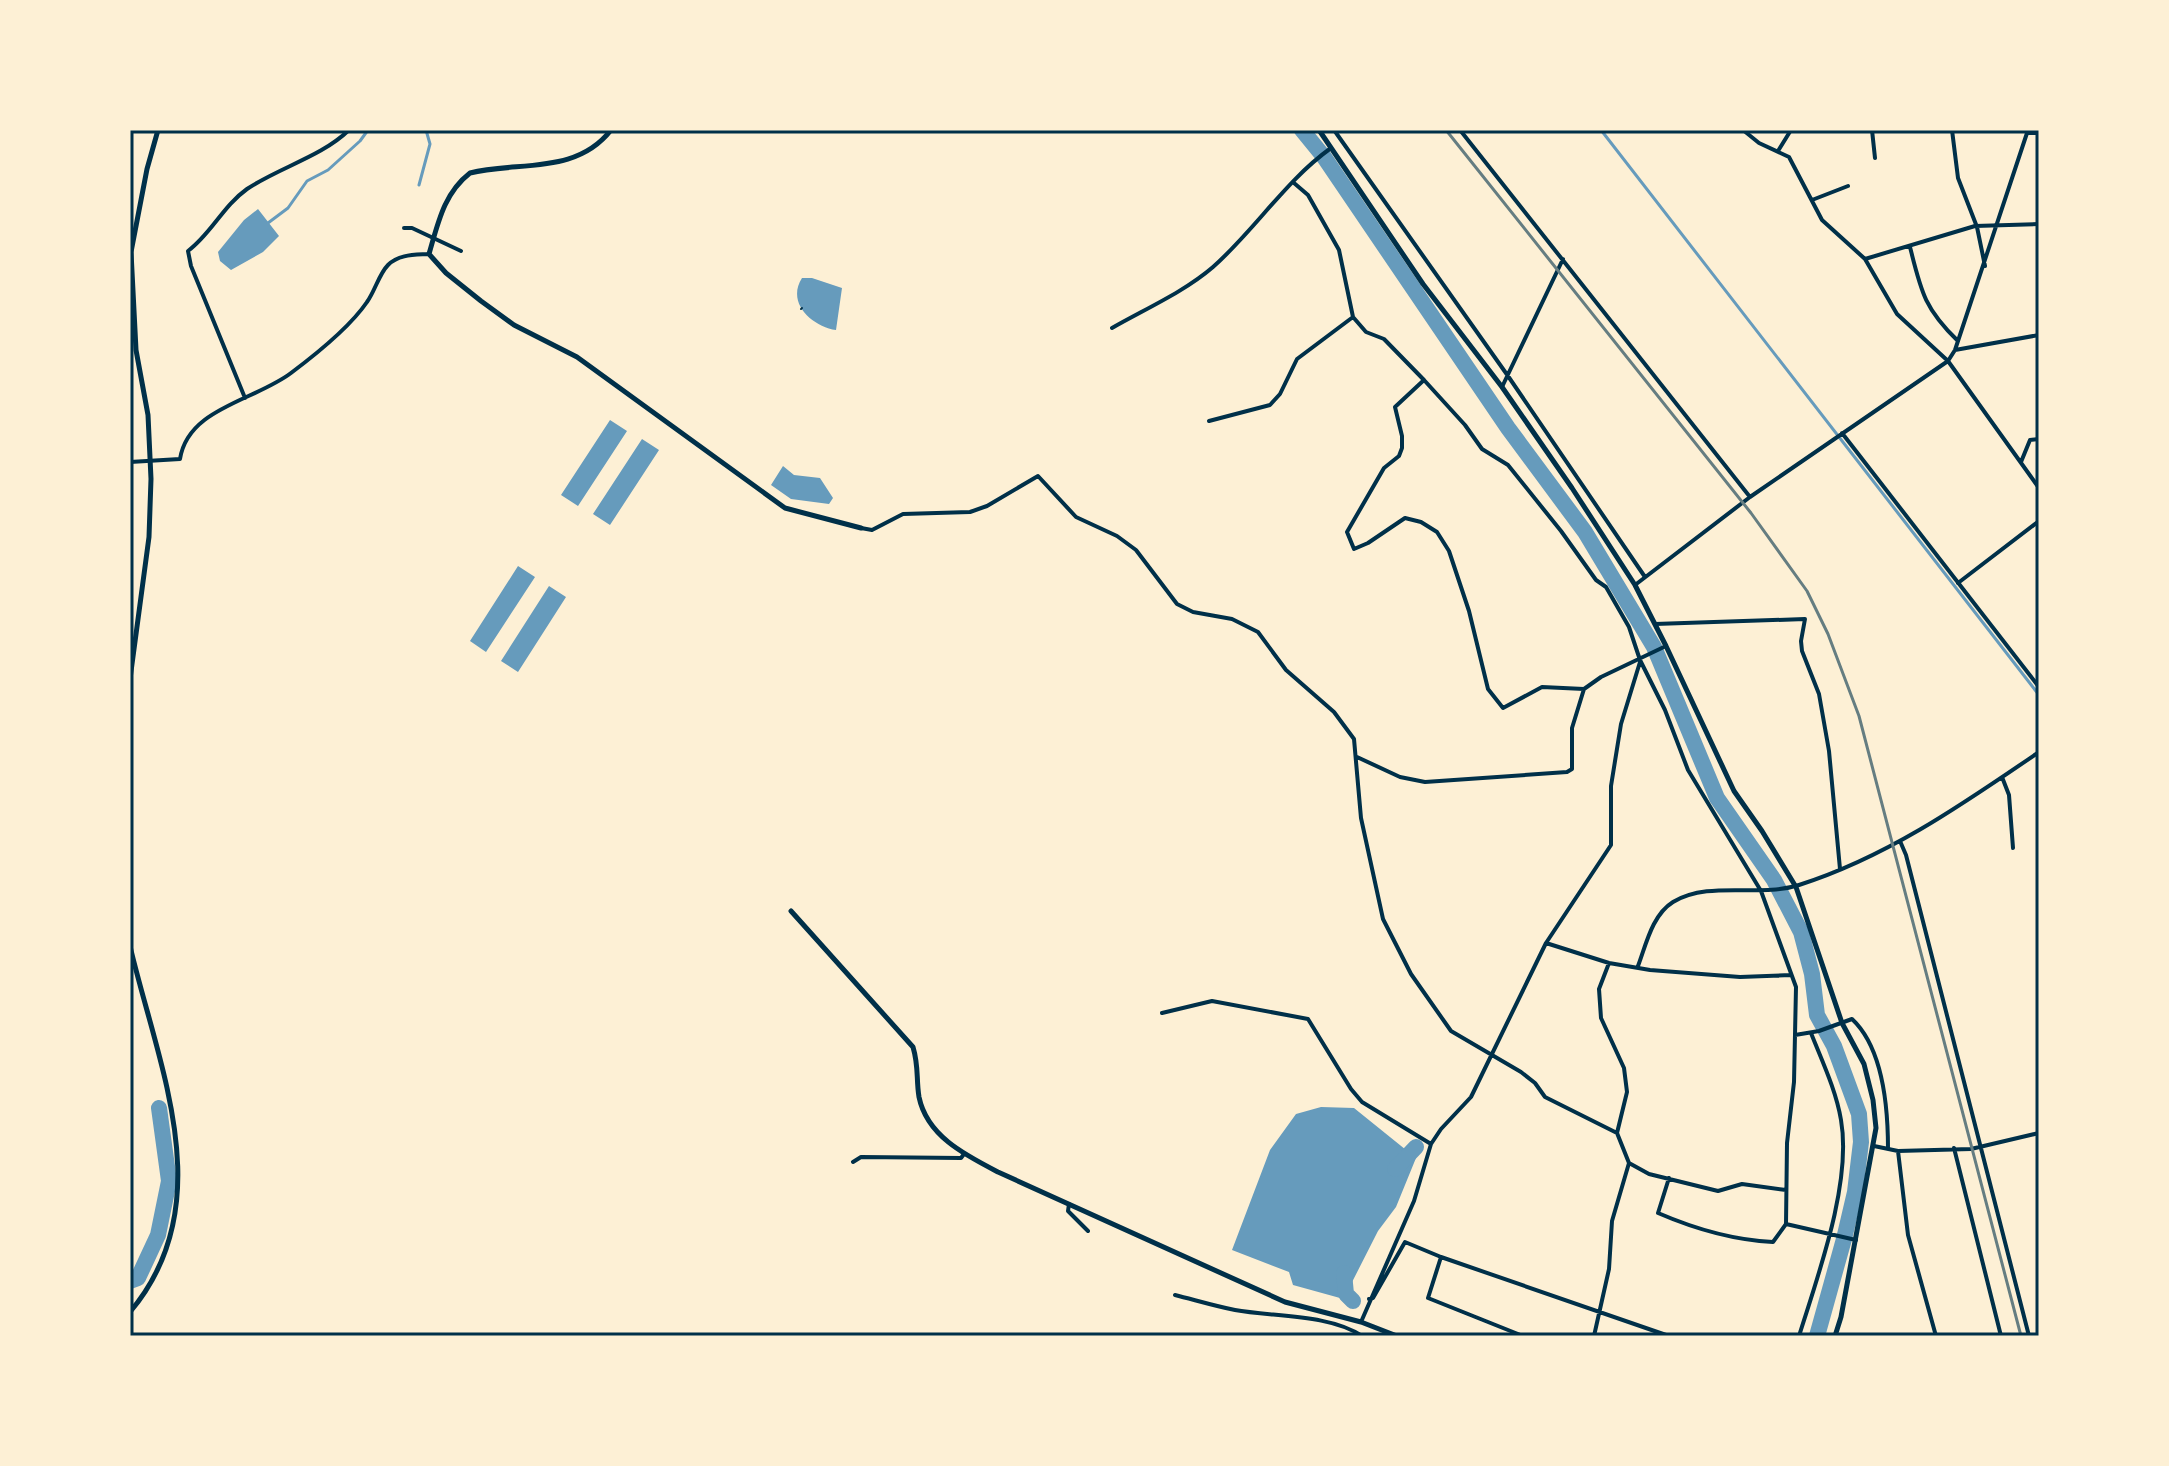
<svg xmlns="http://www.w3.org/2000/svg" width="2169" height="1466" viewBox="0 0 2169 1466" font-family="Arial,sans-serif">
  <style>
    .water { fill: #669bbc }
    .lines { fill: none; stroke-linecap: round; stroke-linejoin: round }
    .stream { stroke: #669bbc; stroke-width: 3 }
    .river { stroke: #669bbc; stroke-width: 16 }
    .path { stroke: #003049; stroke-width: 2 }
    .minor { stroke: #003049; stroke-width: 4 }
    .tertiary { stroke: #003049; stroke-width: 5 }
    .secondary { stroke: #003049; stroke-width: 5 }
    .rail { stroke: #657d81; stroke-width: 3 }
    .neatline { fill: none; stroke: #003049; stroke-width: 3 }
  </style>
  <rect width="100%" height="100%" fill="#fdf0d5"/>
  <path class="water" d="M258 209 279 236 263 252 231 270 220 261 218 252 244 220Z
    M802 278H812L842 288 836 330C812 326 786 303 802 278Z
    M610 420 627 431 578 506 561 495Z
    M642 439 659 450 610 525 593 514Z
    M783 466 794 475 820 478 833 498 829 504 791 499 771 485Z
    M518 566 535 577 486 652 470 641Z
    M549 586 566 597 518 672 501 661Z
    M1321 1107 1354 1108 1416 1158 1396 1207 1378 1231 1346 1294 1340 1298 1293 1285 1289 1272 1232 1250 1270 1150 1296 1114Z"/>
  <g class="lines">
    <path class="stream" d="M1601 130 2039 695
      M419 185 430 144 426 130
      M268 223 288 208 307 181 328 170 360 141 368 130"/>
    <path class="river" d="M1302 130 1324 157 1508 428 1585 532 1654 647 1717 798 1774 880 1801 932 1812 974 1817 1015 1834 1046 1859 1114 1861 1142 1855 1192 1844 1239 1817 1336
      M1395 1169 1416 1147
      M1344 1273 1346 1294 1353 1301
      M130 1281 138 1278 158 1235 169 1181 159 1108"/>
    <path class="path" d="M801 309 802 308"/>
    <path class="minor" d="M1334 130 1508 376 1645 577
      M1460 130 1750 497
      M1743 130 1759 143 1789 157 1822 220 1865 259 1897 314 1948 361 2039 488
      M1872 130 1875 158
      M1952 130 1958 178 1977 227 1985 266
      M2027 133H2039
      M1778 151 1791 130
      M1294 183 1308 195 1339 250 1353 317 1366 332 1384 339 1424 380 1395 407 1402 436V448L1399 456 1384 468 1347 532 1354 549 1368 543 1405 518 1421 522 1437 532 1449 551 1469 611 1488 689 1503 708 1542 687 1584 689 1601 677 1666 646
      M1812 200 1848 186
      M404 228H412L461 251
      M1910 247C1921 291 1924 308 1958 341
      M1865 259 1975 226 2039 224
      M1112 328C1145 309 1184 292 1213 267 1255 230 1285 181 1331 148
      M1955 350 2039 335
      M1424 380 1465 425 1482 449 1508 465 1561 531 1596 580 1606 587 1629 627 1640 660 1665 710 1688 770 1761 891 1796 987 1794 1082 1787 1143 1786 1224 1773 1242C1732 1240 1695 1229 1658 1213L1669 1178
      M1502 387 1563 259
      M245 398 191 266 188 251C211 234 223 206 247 189 280 167 321 157 349 130
      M1209 421 1270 405 1280 394 1297 359 1353 317
      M1842 433 2039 687
      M130 462 180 459C188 408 254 401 291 373 315 355 350 327 367 302 375 291 379 274 388 265 399 254 415 255 429 254
      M2021 462 2030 440 2039 439
      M861 528 872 530 903 514 970 512 987 506 1038 476 1076 517 1117 536 1136 550 1177 604 1193 612 1232 619 1258 632 1286 670 1334 712 1354 739 1361 818 1383 919 1411 974 1451 1031 1521 1072 1535 1083 1545 1097 1617 1133
      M1958 583 2039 521
      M1635 585 1750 497 1948 361 1955 350 2028 130
      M1655 624 1805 619 1801 641 1802 651 1819 694 1829 751 1840 869
      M1357 757 1400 777 1425 782 1567 772 1572 769V728L1584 689
      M2002 777 2009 795 2013 848
      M1900 841 1906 855 2029 1336
      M1546 943 1609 963 1650 970 1740 977 1791 975
      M1609 963 1599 989 1601 1018 1624 1068 1627 1092 1617 1133 1629 1163 1649 1174 1718 1191 1742 1184 1786 1190
      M1638 966C1646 945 1652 915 1673 902 1710 880 1759 898 1799 885 1887 857 1963 804 2039 752
      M1162 1013 1212 1001 1308 1019 1351 1089 1362 1102 1431 1144
      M1795 1035 1819 1031 1852 1019C1884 1049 1888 1108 1888 1149
      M1874 1146 1898 1151 1971 1149 2039 1133
      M1954 1148 2001 1336
      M1898 1151 1908 1235 1936 1336
      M853 1162 861 1157 961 1158 964 1154
      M1069 1204 1068 1211 1088 1231
      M1786 1224 1856 1240
      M1441 1257 1669 1336
      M1175 1295C1195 1300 1215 1306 1235 1310 1273 1317 1330 1314 1362 1336
      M1369 1299 1373 1298 1405 1242 1441 1257 1428 1298 1523 1336
      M1361 1322 1414 1201 1431 1144 1441 1129 1471 1097 1546 943 1611 845V786L1621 724 1640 662
      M1594 1336 1609 1269 1612 1221 1629 1163
      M1799 1336C1818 1275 1852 1183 1841 1120 1836 1090 1822 1061 1811 1033"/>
    <path class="tertiary" d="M611 130C576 175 519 161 470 173 444 193 438 223 429 254L446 273 481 301 514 325 577 357 785 508 861 528
      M791 911 913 1047C919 1067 916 1079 919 1097 927 1136 965 1155 998 1172L1285 1302 1361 1322 1397 1336"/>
    <path class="secondary" d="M1319 130 1423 284 1502 387 1572 488 1635 585 1666 646 1734 791 1762 831 1796 887 1842 1023 1864 1064 1873 1100 1876 1128 1841 1317 1835 1336
      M130 679 149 537 151 479 148 415 136 350 131 252 147 169 158 130
      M130 946C158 1066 222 1203 130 1312"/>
    <path class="rail" d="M1446 130 1751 513 1807 591 1828 634 1859 716 2021 1336"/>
  </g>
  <rect width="2169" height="1466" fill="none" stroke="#fdf0d5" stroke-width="264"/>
  <rect x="132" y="132" width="1905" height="1202" class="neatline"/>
</svg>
